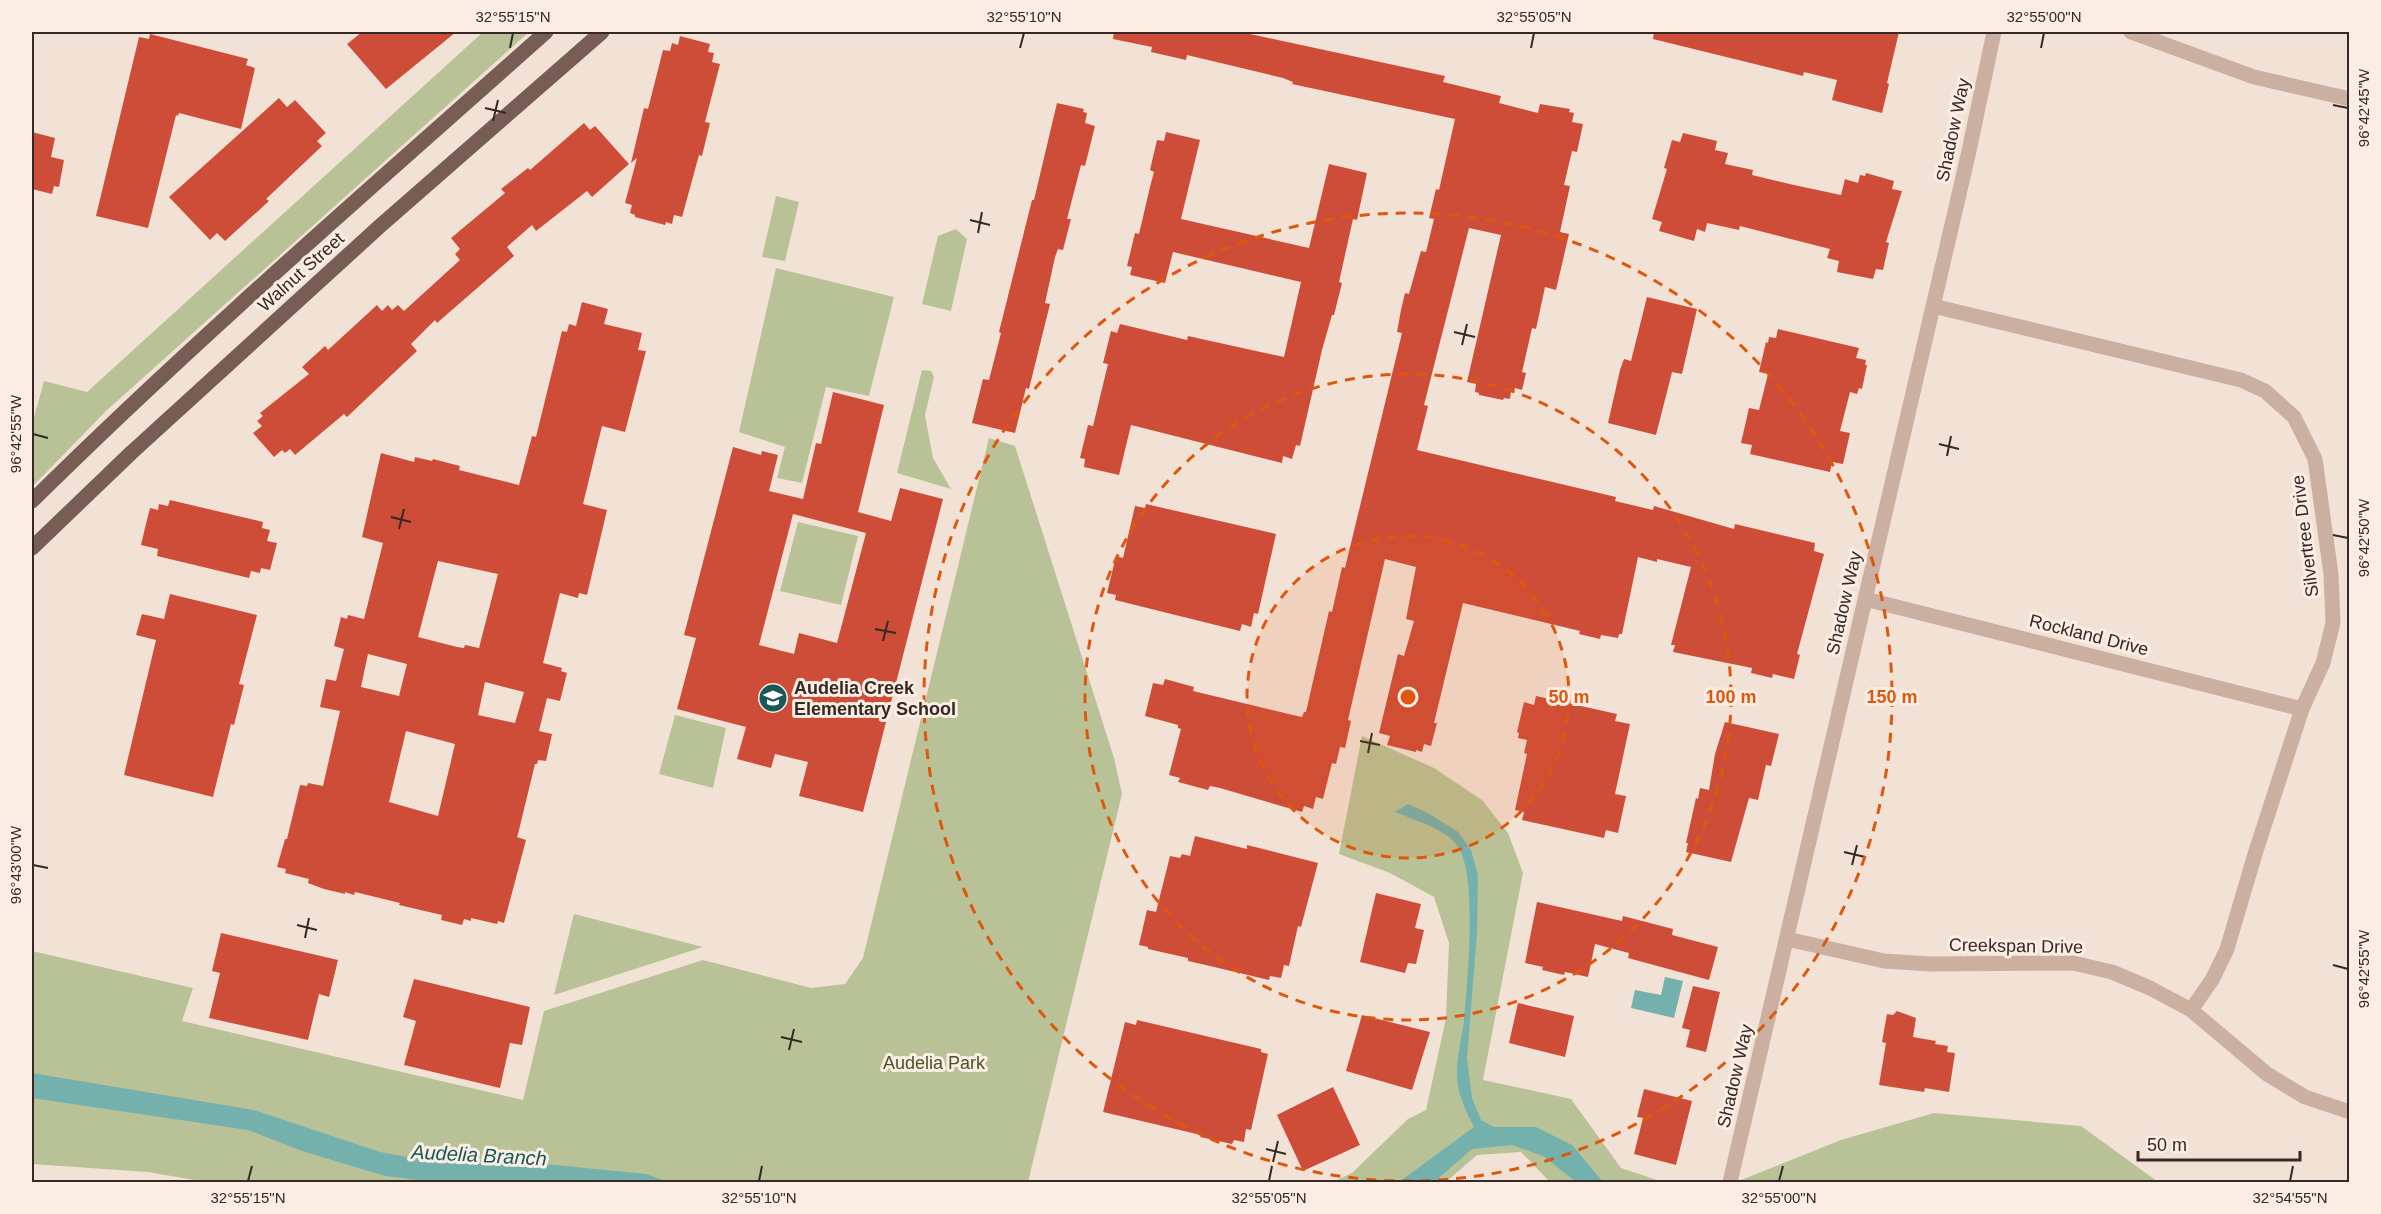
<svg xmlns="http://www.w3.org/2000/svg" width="2381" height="1214" viewBox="0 0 2381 1214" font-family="Arial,sans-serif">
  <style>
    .green { fill: #b8c296 }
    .water { fill: #74b1ad }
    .building { fill: #ce4d39; fill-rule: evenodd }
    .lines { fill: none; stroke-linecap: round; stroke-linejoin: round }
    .minor { stroke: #cbb0a2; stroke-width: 15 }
    .major { stroke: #785d55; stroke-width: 15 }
    .ticks { fill: none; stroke: #352825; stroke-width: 2 }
    .ring { fill: none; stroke: #df570d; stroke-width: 3; stroke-dasharray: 10 8 }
    .labels { text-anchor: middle; stroke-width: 6; stroke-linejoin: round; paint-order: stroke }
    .street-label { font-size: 18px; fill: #352825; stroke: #faede3 }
    .poi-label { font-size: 18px; font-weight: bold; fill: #352825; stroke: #faede3; text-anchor: start }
    .park-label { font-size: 18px; fill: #495427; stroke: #faede3 }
    .water-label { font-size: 20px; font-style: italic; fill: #185856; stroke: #faede3 }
    .centre { fill: #df570d; stroke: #faede3; stroke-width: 3 }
    .ring-label { font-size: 18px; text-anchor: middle; font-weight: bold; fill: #df570d; stroke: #faede3; stroke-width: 6; stroke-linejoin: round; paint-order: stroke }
    .neatline { fill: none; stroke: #352825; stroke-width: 2 }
    .ticks-label { font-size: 15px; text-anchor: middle; fill: #352825 }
  </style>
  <rect width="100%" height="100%" fill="#f2e2d6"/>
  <path class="green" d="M483 32H529L106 411 32 487V425L44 381 87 392Z
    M776 196 799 202 785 261 762 257Z
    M956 229 967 239 951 311 922 304 938 236Z
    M776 268 894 297 869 396 826 387 802 483 777 478 785 447 739 432Z
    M922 370 931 371 934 377 925 415 933 458 951 489 897 473Z
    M989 438 1015 446 1114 758 1122 794 1028 1182H206L148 1172 32 1164V951L193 988 182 1021 523 1100 544 1011 703 960 811 988 845 984 863 958Z
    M798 522 858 536 841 605 780 591Z
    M675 715 726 728 713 788 659 774Z
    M1362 736 1434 768 1482 800 1508 833 1523 873 1483 1080 1571 1099 1621 1168 1663 1182H1550L1521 1152 1477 1155 1446 1182H1333L1352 1173 1408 1119 1426 1110 1446 1018 1449 943 1434 897 1390 873 1339 854Z
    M574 914 703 947 554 995Z
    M1934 1113 2081 1126 2158 1182H1736L1841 1140Z"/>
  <path class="water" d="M1408 804 1428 813 1458 832 1471 850 1478 875 1477 933 1467 1058 1472 1098 1481 1120 1494 1127H1536L1572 1145 1603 1182H1576L1543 1156 1512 1145 1472 1149 1434 1182H1399L1474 1127C1465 1110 1456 1091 1457 1071 1457 1054 1462 1037 1464 1021 1467 984 1479 871 1456 844 1443 828 1414 820 1395 812Z
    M1665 977 1683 981 1674 1018 1631 1008 1635 990 1661 995Z
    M32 1073 254 1110 380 1152 429 1161 486 1160 555 1165 646 1174 668 1182H435L385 1176 302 1151 248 1130 32 1098Z"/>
  <path class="building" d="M362 32H456L386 89 347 44Z
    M1114 32H1250V34L1445 76 1443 82 1501 96 1499 103 1538 113 1540 104 1570 109 1569 112 1574 113 1572 122 1583 124 1577 152 1572 151 1564 185 1570 186 1560 232 1569 234 1556 290 1545 287 1536 329 1532 328 1522 372 1526 373 1522 390 1515 388 1514 392 1511 391 1510 399 1504 398 1503 400 1479 395V393L1475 392 1476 384 1467 382 1501 235 1469 228 1424 405 1428 406 1417 450 1616 497 1615 501 1653 510 1654 506 1734 529 1735 524 1815 543 1814 551 1824 554 1797 654 1800 655 1794 679 1773 674 1772 678 1751 673 1752 668 1673 652 1675 645H1671L1691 567 1657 559V562L1638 557 1622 634H1619L1618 638 1601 635 1600 639 1579 634 1580 631 1463 603 1434 723H1437L1431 746 1424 744 1422 752 1416 750V752L1387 745 1390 736 1379 733 1398 654 1404 656 1414 621 1406 619 1416 567 1385 559 1348 720 1351 721 1345 748 1340 747 1336 764 1332 763 1323 799 1316 797 1313 809 1304 806 1302 812 1220 788 1210 786 1208 790 1178 782 1180 778 1169 775 1181 729 1178 728V725L1145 716 1153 683 1163 685 1165 679 1194 687 1193 691 1293 715 1302 717 1304 712H1306L1329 611 1332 612 1342 567 1345 568 1402 333 1397 332 1401 310 1405 293 1409 294 1421 251 1426 252 1434 219 1429 218 1436 189 1439 190 1455 119 1292 84 1293 82 1283 78 1187 55 1186 60 1151 52 1152 47 1113 39Z
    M1654 32H1899L1887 83 1889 84 1882 113 1832 100 1837 80 1804 72 1803 76 1653 39Z
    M150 34 248 59 246 65 255 68 241 129 179 113 178 116 176 115 148 228 96 216 139 37 149 39Z
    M680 36 710 44 708 52 714 53 712 62 720 64 705 122 710 123 702 156 699 155 682 217 674 215 672 224 666 222 665 225 635 217V215L630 213 632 205 625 203 637 158 631 163 644 108 648 109 663 50 670 51 672 43 678 45Z
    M279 98 287 107 295 100 326 133 317 141 322 146 266 199 269 201 225 241 217 233 210 240 169 197Z
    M1057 103 1084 109 1083 112 1087 113 1085 123 1095 126 1085 166 1081 165 1067 219H1071L1063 250 1058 249 1055 257 1045 303 1050 304 1029 389 1026 388 1015 433 972 423 983 379 989 380 1001 333 999 332 1032 200H1034Z
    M584 123 590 130 595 126 629 164 592 197 587 191 536 231 532 225 507 247 514 256 437 323 435 320 411 344 417 351 347 417 344 414 295 455 290 449 285 453 282 450 274 457 253 433 262 426 257 421 263 416 260 413 309 374 302 367 325 346 328 350 377 305 382 311 388 305 392 310 398 305 404 311 460 260 455 254 460 249 451 238 505 193 501 189 528 168 530 170Z
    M32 132 55 138 51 157 64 160 59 187 54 186 52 194 32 189Z
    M1166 132 1200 140 1181 219 1309 248 1329 164 1367 173 1357 220 1353 219 1339 282 1342 283 1334 315H1332L1322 350 1300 446 1296 445 1292 459 1283 456 1282 463 1131 425 1119 475 1084 467 1085 459 1080 458 1088 425 1093 426 1108 364 1103 363 1111 331 1117 333 1120 324 1187 340 1188 336 1284 357 1301 282 1173 252 1165 283 1130 275 1132 267 1127 266 1135 233 1139 234 1150 187 1154 172 1150 170 1157 140 1164 141Z
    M1683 133 1717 141 1715 150 1728 153 1725 164 1753 170 1752 175 1794 185 1841 195 1845 179 1858 183 1860 175 1865 176 1866 173 1894 181 1892 189 1902 191 1886 242 1889 243 1883 270 1876 269 1873 279 1837 272 1839 261 1827 258 1830 249 1740 226 1739 230 1707 223 1705 232 1697 229 1694 241 1659 231 1662 222 1652 219 1667 169 1664 168 1672 140 1680 142Z
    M1647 297 1697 309 1682 374 1672 372 1656 435 1608 423 1620 370 1624 359 1631 361Z
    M582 302 608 309 604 324 642 333 638 350 646 351 625 432 602 426 583 504 607 510 587 595 579 593 578 598 560 593 543 663 562 668 561 671 567 673 560 701 547 698 539 731 552 734 546 761 538 760 537 764H535L518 834 517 837 526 840 504 923 498 921 497 924 471 918V921L464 919 462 925 441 920 442 915 399 905 400 903 355 892 354 895 345 892V894L324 889 308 883 309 879 285 873 286 869 277 867 285 839H287L300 785 307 786 308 783 323 786 340 711 320 707 326 679 336 681 344 649 334 646 341 617 347 619 348 615 364 619 383 543 362 537 381 453 414 462 415 457 432 461 433 459 460 466 459 470 519 485 532 436 536 437 562 331 567 332 569 324 576 326ZM438 561 498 574 479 648 465 645 464 648 457 647 418 637ZM368 654 407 664 399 696 361 687ZM485 682 524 692 515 723 478 715ZM406 731 455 744 438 816 389 802Z
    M1778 329 1859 348 1856 358 1866 360 1865 365H1867L1862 389 1859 388 1857 394 1850 392 1840 431 1850 433 1843 464 1832 462 1830 472 1750 454 1752 445 1741 443 1749 408 1759 410 1768 374 1759 372 1766 342 1768 343 1769 337 1776 338Z
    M833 392 884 405 858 512 891 521 900 488 943 499 863 812 799 796 808 762 775 754 771 768 737 759 746 727 677 709 696 638 684 635 733 447 761 455 762 451 778 455 769 491 803 499 816 443 821 444ZM793 514 866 533 837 643 799 633 794 654 759 645Z
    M170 500 263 522 262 528 270 530 267 541 277 543 270 570 261 568 260 573 251 571 249 578 157 556 158 549 141 545 145 528 150 508 158 510 159 504 168 506Z
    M1146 504 1276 534 1258 614 1254 613 1251 627 1242 624 1240 631 1115 600 1116 595 1107 593 1116 556 1123 558 1135 506 1145 508Z
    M170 594 257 615 239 684 244 685 234 725 231 724 213 797 124 775 156 640 136 635 142 614 164 619Z
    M1536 696 1617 714 1615 721 1630 724 1615 794 1626 796 1618 833 1606 830 1604 838 1522 820 1524 812 1515 810 1527 754 1524 753 1527 740 1518 738 1519 733 1517 732 1524 702 1534 705Z
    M1725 722 1779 734 1771 766 1766 765 1758 800 1749 798 1731 862 1686 852 1688 843H1686L1696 798 1698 799 1700 788 1709 790 1715 754Z
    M1195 836 1247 849V845L1318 863 1301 927 1298 926 1289 966 1284 965 1281 978 1270 976 1269 980 1210 966 1188 961V958L1148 949V947L1139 945 1147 910 1156 912 1170 856 1180 858 1182 854 1190 856Z
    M1376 893 1421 904 1415 928 1424 930 1416 964 1408 963 1405 973 1360 962Z
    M1537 902 1622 921 1623 916 1673 929 1672 935 1718 947 1709 980 1628 958 1629 953 1595 944 1588 977 1565 972 1564 975 1542 970 1543 967 1525 963Z
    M221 933 338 960 329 997 319 994 308 1040 209 1018 220 973 212 971Z
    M414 979 530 1007 522 1045 510 1043 500 1088 404 1065 416 1021 403 1017Z
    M1693 986 1720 992 1706 1052 1686 1047 1690 1030 1682 1028Z
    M1518 1003 1574 1016 1565 1057 1509 1043Z
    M1897 1011 1916 1018 1913 1037 1936 1041 1935 1044 1948 1046 1947 1052 1955 1053 1949 1092 1925 1088 1924 1092 1879 1085 1886 1043 1882 1042 1887 1014 1893 1015Z
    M1362 1015 1430 1032 1412 1090 1346 1071Z
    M1137 1020 1261 1049V1052L1268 1054 1251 1130 1246 1129 1244 1142 1234 1140 1232 1144 1200 1137 1201 1135 1103 1112 1125 1022 1136 1025Z
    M1333 1087 1360 1145 1303 1171 1277 1115Z
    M1644 1089 1692 1101 1676 1165 1634 1154 1643 1118 1637 1117Z"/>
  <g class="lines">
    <path class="minor" d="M2131 32 2254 77 2350 99
      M1933 306 2241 380 2265 391 2294 417 2315 459 2331 574 2333 623 2323 663 2302 709 2255 854 2227 949 2212 980 2191 1010
      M1865 599 2302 709
      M1787 939 1884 961 1930 964 2073 963 2112 972 2150 988 2191 1010 2267 1074 2305 1097 2350 1112
      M1730 1182 1969 151 1994 32"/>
    <path class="major" d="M32 501C197 338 373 186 546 32
      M32 548 131 453 380 226 602 32"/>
  </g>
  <path class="ticks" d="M510 48 513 33M1020 48 1024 33M1531 48 1534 33M2041 48 2044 33M2333 105 2348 108M485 108 506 113M493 121 498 100M970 220 990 225M978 233 982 212M1454 332 1475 337M1462 345 1467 324M33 434 48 438M1939 444 1959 449M1947 456 1951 436M391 517 411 522M399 529 404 509M2333 535 2348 538M875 629 896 633M883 641 888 621M1360 741 1380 745M1368 753 1372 733M1844 852 1865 857M33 865 48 868M1852 865 1857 845M297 925 317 930M305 938 309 918M2333 965 2348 969M781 1037 802 1042M789 1050 794 1029M1266 1149 1286 1154M1273 1162 1278 1141M248 1181 252 1166M759 1181 762 1166M1269 1181 1272 1166M1779 1181 1783 1166M2290 1181 2293 1166"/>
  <circle cx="1408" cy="697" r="161" fill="#df570d" fill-opacity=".12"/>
  <g class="ring">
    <circle cx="1408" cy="697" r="161"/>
    <circle cx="1408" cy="697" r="323"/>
    <circle cx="1408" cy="697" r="484"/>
  </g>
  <defs>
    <g id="school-disc" transform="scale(1.5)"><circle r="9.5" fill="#185856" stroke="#faede3"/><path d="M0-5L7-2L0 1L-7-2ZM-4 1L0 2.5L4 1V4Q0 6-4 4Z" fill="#fff"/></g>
  </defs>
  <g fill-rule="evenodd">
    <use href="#school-disc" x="773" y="698"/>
  </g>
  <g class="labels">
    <g class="street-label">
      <text transform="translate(1953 130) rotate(-78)" y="6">Shadow Way</text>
      <text transform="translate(301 272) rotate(-42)" y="6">Walnut Street</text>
      <text transform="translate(2305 536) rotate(-97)" y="6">Silvertree Drive</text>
      <text transform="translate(1844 603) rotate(-77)" y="6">Shadow Way</text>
      <text transform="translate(2089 635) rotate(14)" y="6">Rockland Drive</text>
      <text transform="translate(2016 946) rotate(1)" y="6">Creekspan Drive</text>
      <text transform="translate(1735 1076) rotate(-77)" y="6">Shadow Way</text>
    </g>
    <g class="poi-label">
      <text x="794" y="694">Audelia Creek<tspan x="794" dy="21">Elementary School</tspan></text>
    </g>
    <g class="park-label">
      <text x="934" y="1069">Audelia Park</text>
    </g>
    <g class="water-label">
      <text transform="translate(479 1155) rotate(3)" y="7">Audelia Branch</text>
    </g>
  </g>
  <circle cx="1408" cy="697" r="9" class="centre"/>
  <g class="ring-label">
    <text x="1569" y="703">50 m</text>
    <text x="1731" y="703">100 m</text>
    <text x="1892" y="703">150 m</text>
  </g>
  <rect width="2381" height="1214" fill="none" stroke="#faede3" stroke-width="66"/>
  <path d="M2138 1151v9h162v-9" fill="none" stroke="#352825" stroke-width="3"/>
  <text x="2147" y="1151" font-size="18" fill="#352825" stroke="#faede3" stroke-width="4.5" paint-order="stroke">50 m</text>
  <rect x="33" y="33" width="2315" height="1148" class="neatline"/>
  <g class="ticks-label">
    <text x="513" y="22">32°55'15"N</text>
    <text x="1024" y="22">32°55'10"N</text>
    <text x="1534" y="22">32°55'05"N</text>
    <text x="2044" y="22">32°55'00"N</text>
    <text transform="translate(2364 108) rotate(-90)" y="5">96°42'45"W</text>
    <text transform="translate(16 434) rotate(-90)" y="5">96°42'55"W</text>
    <text transform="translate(2364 538) rotate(-90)" y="5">96°42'50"W</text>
    <text transform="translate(16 865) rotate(-90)" y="5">96°43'00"W</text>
    <text transform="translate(2364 969) rotate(-90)" y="5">96°42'55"W</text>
    <text x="248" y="1203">32°55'15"N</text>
    <text x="759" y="1203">32°55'10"N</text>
    <text x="1269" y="1203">32°55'05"N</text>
    <text x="1779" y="1203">32°55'00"N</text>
    <text x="2290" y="1203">32°54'55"N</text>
  </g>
</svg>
